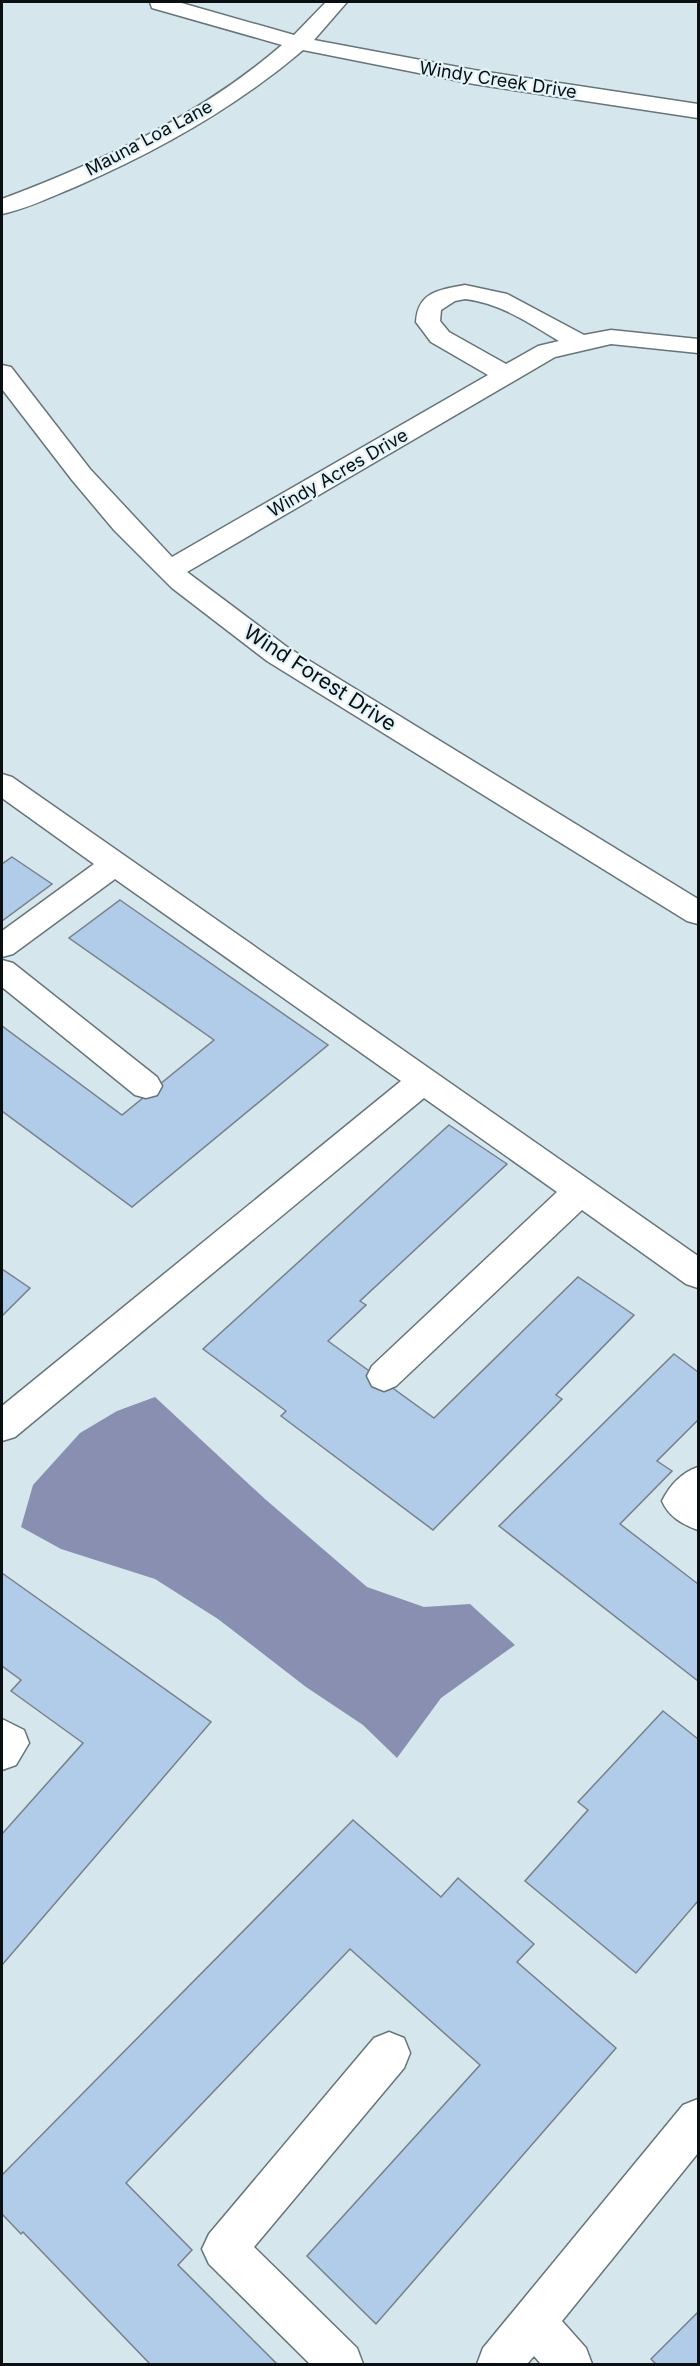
<svg xmlns="http://www.w3.org/2000/svg" width="700" height="2366" viewBox="0 0 700 2366" font-family="Inter,sans-serif">
  <style>
    .water { fill: #898fb0 }
    .building { fill: #b0cce8; stroke: #77818b; stroke-width: 1.5 }
    .lines { fill: none; stroke-linecap: round; stroke-linejoin: round }
    .minor-casing { stroke: #66757a; stroke-width: 3 }
    .minor { fill: #fff; fill-rule: evenodd }
    .labels { text-anchor: middle; stroke-width: 4.5; stroke-linejoin: round; paint-order: stroke }
    .far-street-label { font-size: 18px; fill: #0a0f11; stroke: #e2f3f9 }
    .street-label { font-size: 21px; fill: #0a0f11; stroke: #e2f3f9 }
  </style>
  <rect width="100%" height="100%" fill="#d5e6ec"/>
  <path class="water" d="M155 1397 265 1499 367 1587 424 1607 470 1604 515 1645 441 1698 397 1758 363 1725 306 1687 218 1619 155 1579 61 1549 21 1527 33 1485 80 1433 117 1411Z"/>
  <path class="building" d="M12 857 52 884 2 921V864Z
    M120 900 328 1045 132 1207 2 1111V1026L122 1115 214 1040 69 938Z
    M449 1125 507 1164 360 1301 366 1305 328 1341 434 1418 578 1277 634 1315 556 1395 562 1399 433 1530 281 1416 286 1411 203 1349Z
    M2 1269 30 1288 2 1316Z
    M674 1354 698 1372V1420L657 1461 672 1471 620 1524 698 1584V1681L499 1526Z
    M2 1573 211 1722 2 1965V1834L83 1743 11 1691 21 1680 2 1666Z
    M663 1711 698 1739V1901L636 1973 525 1881 588 1810 578 1802Z
    M353 1820 441 1897 458 1878 534 1944 517 1962 616 2048 376 2324 307 2256 480 2065 350 1949 126 2183 192 2250 178 2265 277 2364H150L23 2232 21 2234 2 2214V2175Z
    M698 2312V2364H656L651 2359Z"/>
  <g class="lines">
    <g class="minor-casing">
      <path id="minor" d="M150 2H178L294 35 326 2H347L314 40 474 70 698 104V118L474 84 303 50C235 108 156 152 75 187 51 197 26 209 2 214V199C101 162 201 115 282 45L152 8Z
        M465 285 507 294 584 335 611 330 698 339V353L611 344 555 357 187 572 287 647 698 899V924L687 921 267 661 172 588 114 530 72 480 2 389V365L11 367 90 469 172 557 488 375 431 342 416 322C418 292 438 290 465 285ZM465 299C500 303 529 323 559 341L538 346 506 364 449 332 440 321 441 310 455 301Z
        M2 774 12 777 698 1256V1288L686 1284 582 1210 396 1386 384 1391 372 1386 367 1376 372 1366 557 1192 424 1098 15 1437 2 1441V1406L401 1081 115 879 13 954 2 957V931L94 864 2 798Z
        M2 960 13 963 157 1077 162 1086 157 1095 146 1098 135 1095 2 987Z
        M698 1467V1530C682 1524 669 1517 662 1501 670 1485 681 1473 698 1467Z
        M2 1719 24 1730 29 1743 16 1765 2 1770Z
        M389 2032 404 2038 410 2053 404 2068 254 2247 357 2348 363 2364H310L209 2264 202 2249 209 2234 374 2038Z
        M698 2099V2153L562 2321 586 2348 592 2364H541L534 2356 527 2364H477L483 2348 683 2105Z"/>
    </g>
    <use href="#minor" class="minor"/>
  </g>
  <g class="labels">
    <g class="far-street-label">
      <text transform="translate(498 80) rotate(9)" y="6">Windy Creek Drive</text>
      <text transform="translate(149 138) rotate(-28)" y="6">Mauna Loa Lane</text>
      <text transform="translate(338 473) rotate(-30)" y="6">Windy Acres Drive</text>
    </g>
    <g class="street-label">
      <text transform="translate(320 678) rotate(33)" y="7">Wind Forest Drive</text>
    </g>
  </g>
  <rect width="700" height="2366" fill="none" stroke="#0a0f11" stroke-width="6"/>
</svg>
